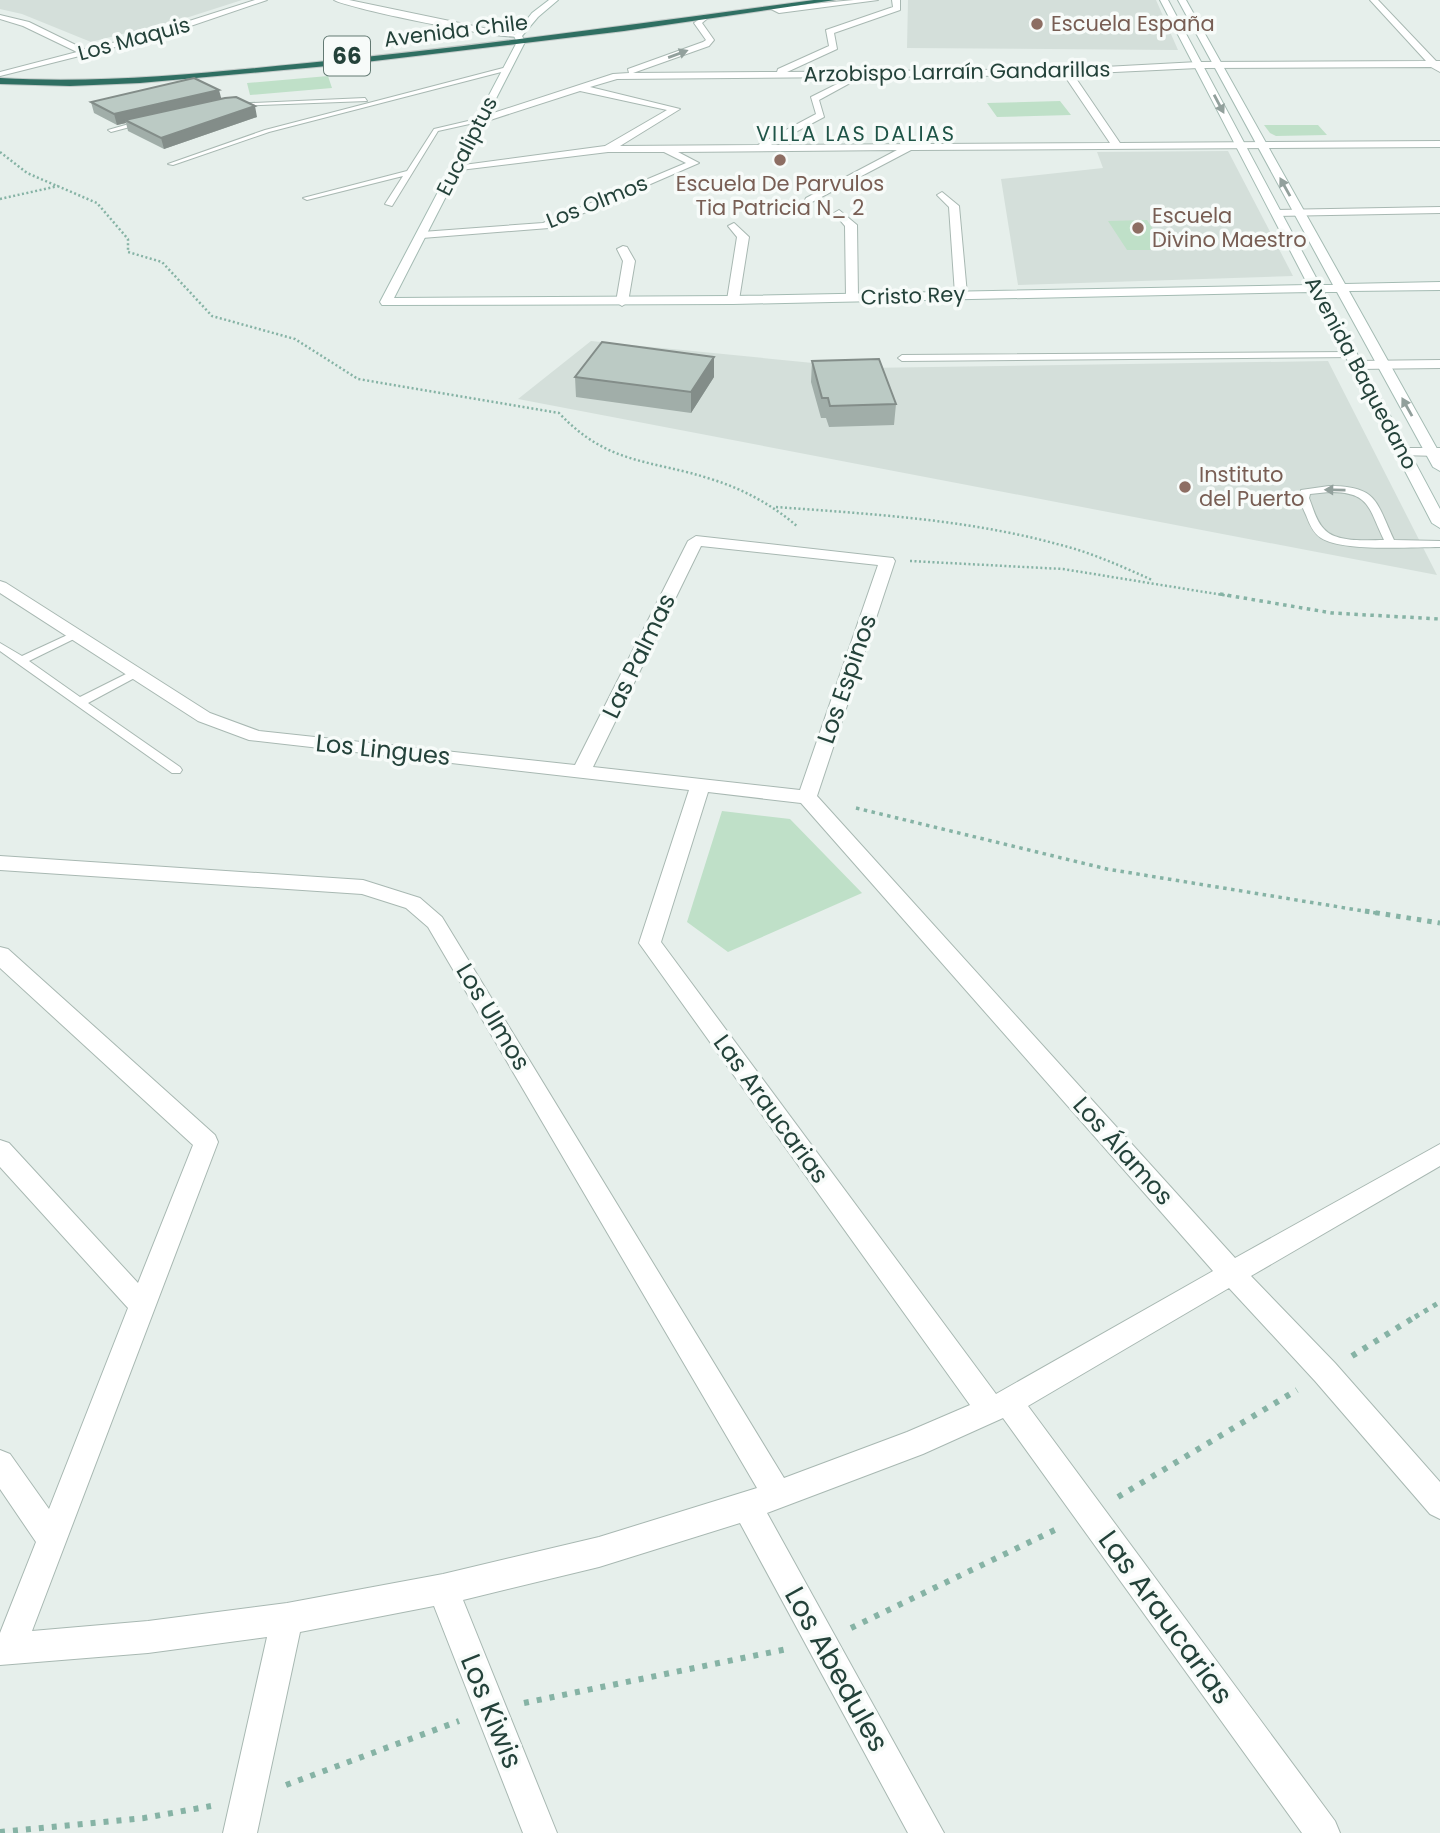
<svg xmlns="http://www.w3.org/2000/svg" width="1440" height="1833" viewBox="0 0 1440 1833" font-family="Poppins,sans-serif">
  <style>
    .built { fill: #d4dfda }
    .green { fill: #bfe0c8 }
    .lines { fill: none; stroke-linecap: round; stroke-linejoin: round }
    .lane-casing { stroke: #a8b8b2; stroke-width: 2 }
    .street-casing { stroke: #a8b8b2; stroke-width: 2 }
    .secondary-casing { stroke: #a4bbb3; stroke-width: 2 }
    .highway-casing { stroke: #c2cac8; stroke-width: 2 }
    .path-far3 { stroke: #86b3a5; stroke-width: 2.5; stroke-dasharray: 2 2.5; stroke-linecap: butt }
    .path-far2 { stroke: #86b3a5; stroke-width: 3.5; stroke-dasharray: 3.5 4.5; stroke-linecap: butt }
    .path-far1 { stroke: #86b3a5; stroke-width: 5; stroke-dasharray: 4.5 6; stroke-linecap: butt }
    .path { stroke: #86b3a5; stroke-width: 6; stroke-dasharray: 5 8; stroke-linecap: butt }
    .lane { fill: #fff; fill-rule: evenodd }
    .street { fill: #fff; fill-rule: evenodd }
    .secondary { fill: #fff; fill-rule: evenodd }
    .highway { fill: #2f6f62; fill-rule: evenodd }
    .wall { fill: #a1aea9 }
    .shaded-wall { fill: #838d89 }
    .building { fill: #bbcac4; stroke: #838d89; stroke-width: 2 }
    .oneway { fill: #92a09c }
    .education-dot { fill: #8d6e63; stroke: #f7fbf9; stroke-width: 2.5 }
    .labels { text-anchor: middle; stroke-width: 7; stroke-linejoin: round; paint-order: stroke }
    .far-education-label { font-size: 21px; fill: #785e54; stroke: #f7fbf9; text-anchor: start }
    .far-street-label { font-size: 21px; fill: #24423a; stroke: #f7fbf9 }
    .far-neighbourhood-label { font-size: 21px; letter-spacing: 2px; fill: #1f5548; stroke: #f7fbf9 }
    .shield { fill: #f7fbf9; stroke: #637a73; stroke-width: 2 }
    .shield-label { font-size: 23px; font-weight: bold; fill: #24423a }
    .street-label { font-size: 24px; fill: #24423a; stroke: #f7fbf9 }
    .near-street-label { font-size: 28px; fill: #24423a; stroke: #f7fbf9 }
  </style>
  <rect width="100%" height="100%" fill="#e6efeb"/>
  <path class="built" d="M0 0H242L189 17 91 42 22 14 0 9Z
    M908 0H1156L1178 50 907 48Z
    M1228 151 1293 276 1018 285 1001 179 1103 168 1097 152Z
    M591 341 864 368 1328 361 1437 575 518 399Z"/>
  <path class="green" d="M328 76 332 88 250 95 247 83Z
    M1060 101 1071 115 997 117 987 103Z
    M1264 125H1318L1327 135 1276 136 1270 133Z
    M1147 220 1167 250H1127L1108 221Z
    M722 811 790 819 862 893 728 952 687 922Z"/>
  <g class="lines">
    <g class="lane-casing">
      <path id="lane" d="M507 67 509 70 269 132 173 165 168 164 265 130Z
        M365 98 367 101 232 106 229 104Z
        M481 118 483 121 438 131 392 206 385 204 403 176 307 200 303 198 407 171 434 129Z
        M143 120 145 123 111 132 108 130Z
        M1351 352 1355 355 1354 357 902 361 898 358 902 355Z
        M1329 486C1378 486 1376 502 1394 540L1440 541V547C1412 547 1343 552 1321 538 1313 533 1309 523 1306 515 1302 506 1298 499 1301 490ZM1329 492C1370 492 1368 507 1384 540 1367 540 1336 543 1324 529 1316 521 1313 508 1309 498L1310 494Z
        M76 631 82 634 80 636 29 661 80 697 132 671H140V675L88 703 180 767 182 770 180 773H172L0 651V643L22 656Z"/>
    </g>
    <g class="street-casing">
      <path id="street" d="M255 0H267L167 34 0 76V72L77 52 23 26 0 19V15L29 22 86 50 161 30Z
        M334 0H349L522 36C511 42 350 9 334 0Z
        M854 0H878L779 13 769 8Z
        M892 0H900V10L834 33 837 49 787 72 1067 69 1198 62 1426 61 1370 0H1378L1436 61H1440V72L1431 67 1198 68 1073 74 1120 143 1440 141V147L911 150 810 203 805 200 806 198 897 150 678 152 699 163 549 228 422 238 416 235 422 232 543 223 686 163 664 152H608L452 171V167L456 166 605 146 667 110 580 91 484 122H478V118L613 74 629 73 628 69 703 42 706 40 694 23 705 15 709 17 702 23 714 40 709 46 633 73 777 72 778 69 829 46 826 30 893 7ZM1064 75 1110 143 771 145 824 117 819 100 861 77ZM851 77 811 97 816 114 758 145 620 146 680 109 590 87 617 79Z
        M942 192 959 206 967 294 961 298 955 294 949 207 937 195Z
        M1440 207V213L1276 216 1271 213 1276 210Z
        M839 210 857 225 858 297 852 301 846 297 845 226 834 213Z
        M734 223 749 237 739 300 733 304 727 300 737 237 728 226Z
        M623 246 627 247 635 261 628 302 622 306 616 302 623 261 617 249Z
        M1440 360V368L1357 369 1350 365 1357 361Z
        M1403 448H1440V456L1398 455 1396 452 1398 449Z
        M696 536 893 558 895 561 817 796 1235 1258 1440 1144V1166L1251 1276 1335 1363 1440 1482V1519L1430 1514 1315 1381 1229 1288 1028 1406 1335 1821 1340 1833H1302L1003 1418 923 1454 767 1513 944 1833H908L740 1523 599 1567 463 1600 557 1833H523L434 1606 300 1632 257 1833H223L267 1637 148 1653 0 1665V1633L36 1542 0 1489V1450L10 1454 49 1509 128 1308 0 1167V1140L9 1143 138 1283 193 1145 0 968V947L8 949 215 1135 218 1142 32 1631 148 1621 287 1603 443 1574 599 1537 757 1488 428 927 406 908 362 894 0 870V856L363 880 420 898 442 917 784 1478 907 1432 970 1405 639 943 689 790 249 740 198 721 0 593V581L6 583 210 713 259 731 575 765 688 541ZM701 546 878 565 800 790 593 767ZM708 792 801 803 1213 1271 996 1394 661 942Z"/>
    </g>
    <g class="secondary-casing">
      <path id="secondary" d="M549 0H558L538 17 522 36 525 42 394 298 733 296 1308 285 1160 0H1168L1320 285H1333L1178 0H1186L1345 284 1440 282V290L1349 291 1440 454V471L1433 467 1337 292H1324L1440 509V528L1432 523 1312 292 733 304 382 305 380 302 517 42 514 36 532 13Z"/>
    </g>
    <g class="highway-casing">
      <path id="highway" d="M814 0H835L624 31 349 64 140 83 70 86 0 84V78C103 84 205 73 307 63 477 46 645 23 814 0Z"/>
    </g>
    <path class="path-far3" d="M0 152 27 173 97 203 128 239V252L162 262 212 316 295 339 358 379 559 413C609 466 651 459 714 480 745 490 774 506 798 527
      M0 199 58 186
      M776 507C870 514 965 519 1057 544 1090 552 1121 566 1152 580
      M910 561 1063 569 1229 596"/>
    <path class="path-far2" d="M1220 594 1332 613 1440 619
      M856 808 1107 869 1376 913"/>
    <path class="path-far1" d="M1365 911 1440 923
      M1415 1317 1440 1302"/>
    <path class="path" d="M1352 1356 1418 1315
      M1118 1497 1297 1390
      M851 1628 1061 1527
      M524 1703 787 1649
      M286 1785 459 1721
      M0 1832 144 1818 211 1806"/>
    <use href="#lane" class="lane"/>
    <use href="#street" class="street"/>
    <use href="#secondary" class="secondary"/>
    <use href="#highway" class="highway"/>
  </g>
  <path class="wall" d="M221 98 257 117 164 149 128 131 126 123 117 125 94 113 91 102Z
    M714 357V377L691 413 576 397 575 377Z
    M812 361 896 404 894 425 829 427 826 418H821L811 382Z"/>
  <path class="shaded-wall" d="M219 90 222 101 125 120 126 123 117 125 114 114Z
    M255 106 257 117 164 149 161 138Z
    M714 357V377L691 413V392Z"/>
  <path class="building" d="M194 78 219 90 114 114 91 102Z
    M236 97 255 106 161 138 125 120 225 98Z
    M602 342 714 357 691 392 575 377Z
    M879 359 896 404 830 406 828 398H822L812 361Z"/>
  <defs><path id="oneway-solid" d="M-6-.8H1V-3.2L6.5 0L1 3.2V.8H-6Z" transform="scale(1.75)"/></defs>
  <g class="oneway">
    <use href="#oneway-solid" transform="translate(678 54) rotate(-20)"/>
    <use href="#oneway-solid" transform="translate(1219 104) rotate(62)"/>
    <use href="#oneway-solid" transform="translate(1285 187) rotate(-119)"/>
    <use href="#oneway-solid" transform="translate(1407 407) rotate(-119)"/>
    <use href="#oneway-solid" transform="translate(1335 490) rotate(-179)"/>
  </g>
  <g class="education-dot">
    <circle cx="1037" cy="24" r="7"/>
    <circle cx="780" cy="160" r="7"/>
    <circle cx="1138" cy="228" r="7"/>
    <circle cx="1185" cy="487" r="7"/>
  </g>
  <g class="labels">
    <g class="far-education-label">
      <text x="1051" y="31">Escuela España</text>
      <text x="780" y="191" text-anchor="middle">Escuela De Parvulos<tspan x="780" dy="24">Tia Patricia N_ 2</tspan></text>
      <text x="1152" y="223">Escuela<tspan x="1152" dy="24">Divino Maestro</tspan></text>
      <text x="1199" y="482">Instituto<tspan x="1199" dy="24">del Puerto</tspan></text>
    </g>
    <g class="far-street-label">
      <text transform="translate(456 31) rotate(-7)" y="7">Avenida Chile</text>
      <text transform="translate(134 39) rotate(-15)" y="7">Los Maquis</text>
      <text transform="translate(957 72) rotate(-1)" y="7">Arzobispo Larraín Gandarillas</text>
      <text transform="translate(467 146) rotate(-63)" y="7">Eucaliptus</text>
      <text transform="translate(597 202) rotate(-22)" y="7">Los Olmos</text>
      <text transform="translate(913 296) rotate(-2)" y="7">Cristo Rey</text>
      <text transform="translate(1361 373) rotate(62)" y="7">Avenida Baquedano</text>
    </g>
    <g class="far-neighbourhood-label">
      <text x="856" y="141">VILLA LAS DALIAS</text>
    </g>
    <rect class="shield" x="324" y="36.5" width="46" height="39" rx="5"/>
    <g class="shield-label">
      <text x="347" y="64">66</text>
    </g>
    <g class="street-label">
      <text transform="translate(639 656) rotate(-64)" y="8">Las Palmas</text>
      <text transform="translate(847 679) rotate(-71)" y="8">Los Espinos</text>
      <text transform="translate(383 750) rotate(6)" y="8">Los Lingues</text>
      <text transform="translate(493 1017) rotate(59)" y="8">Los Ulmos</text>
      <text transform="translate(771 1109) rotate(54)" y="8">Las Araucarias</text>
      <text transform="translate(1123 1151) rotate(48)" y="8">Los Álamos</text>
    </g>
    <g class="near-street-label">
      <text transform="translate(1166 1617) rotate(54)" y="10">Las Araucarias</text>
      <text transform="translate(837 1669) rotate(61)" y="10">Los Abedules</text>
      <text transform="translate(492 1711) rotate(68)" y="10">Los Kiwis</text>
    </g>
  </g>
</svg>
